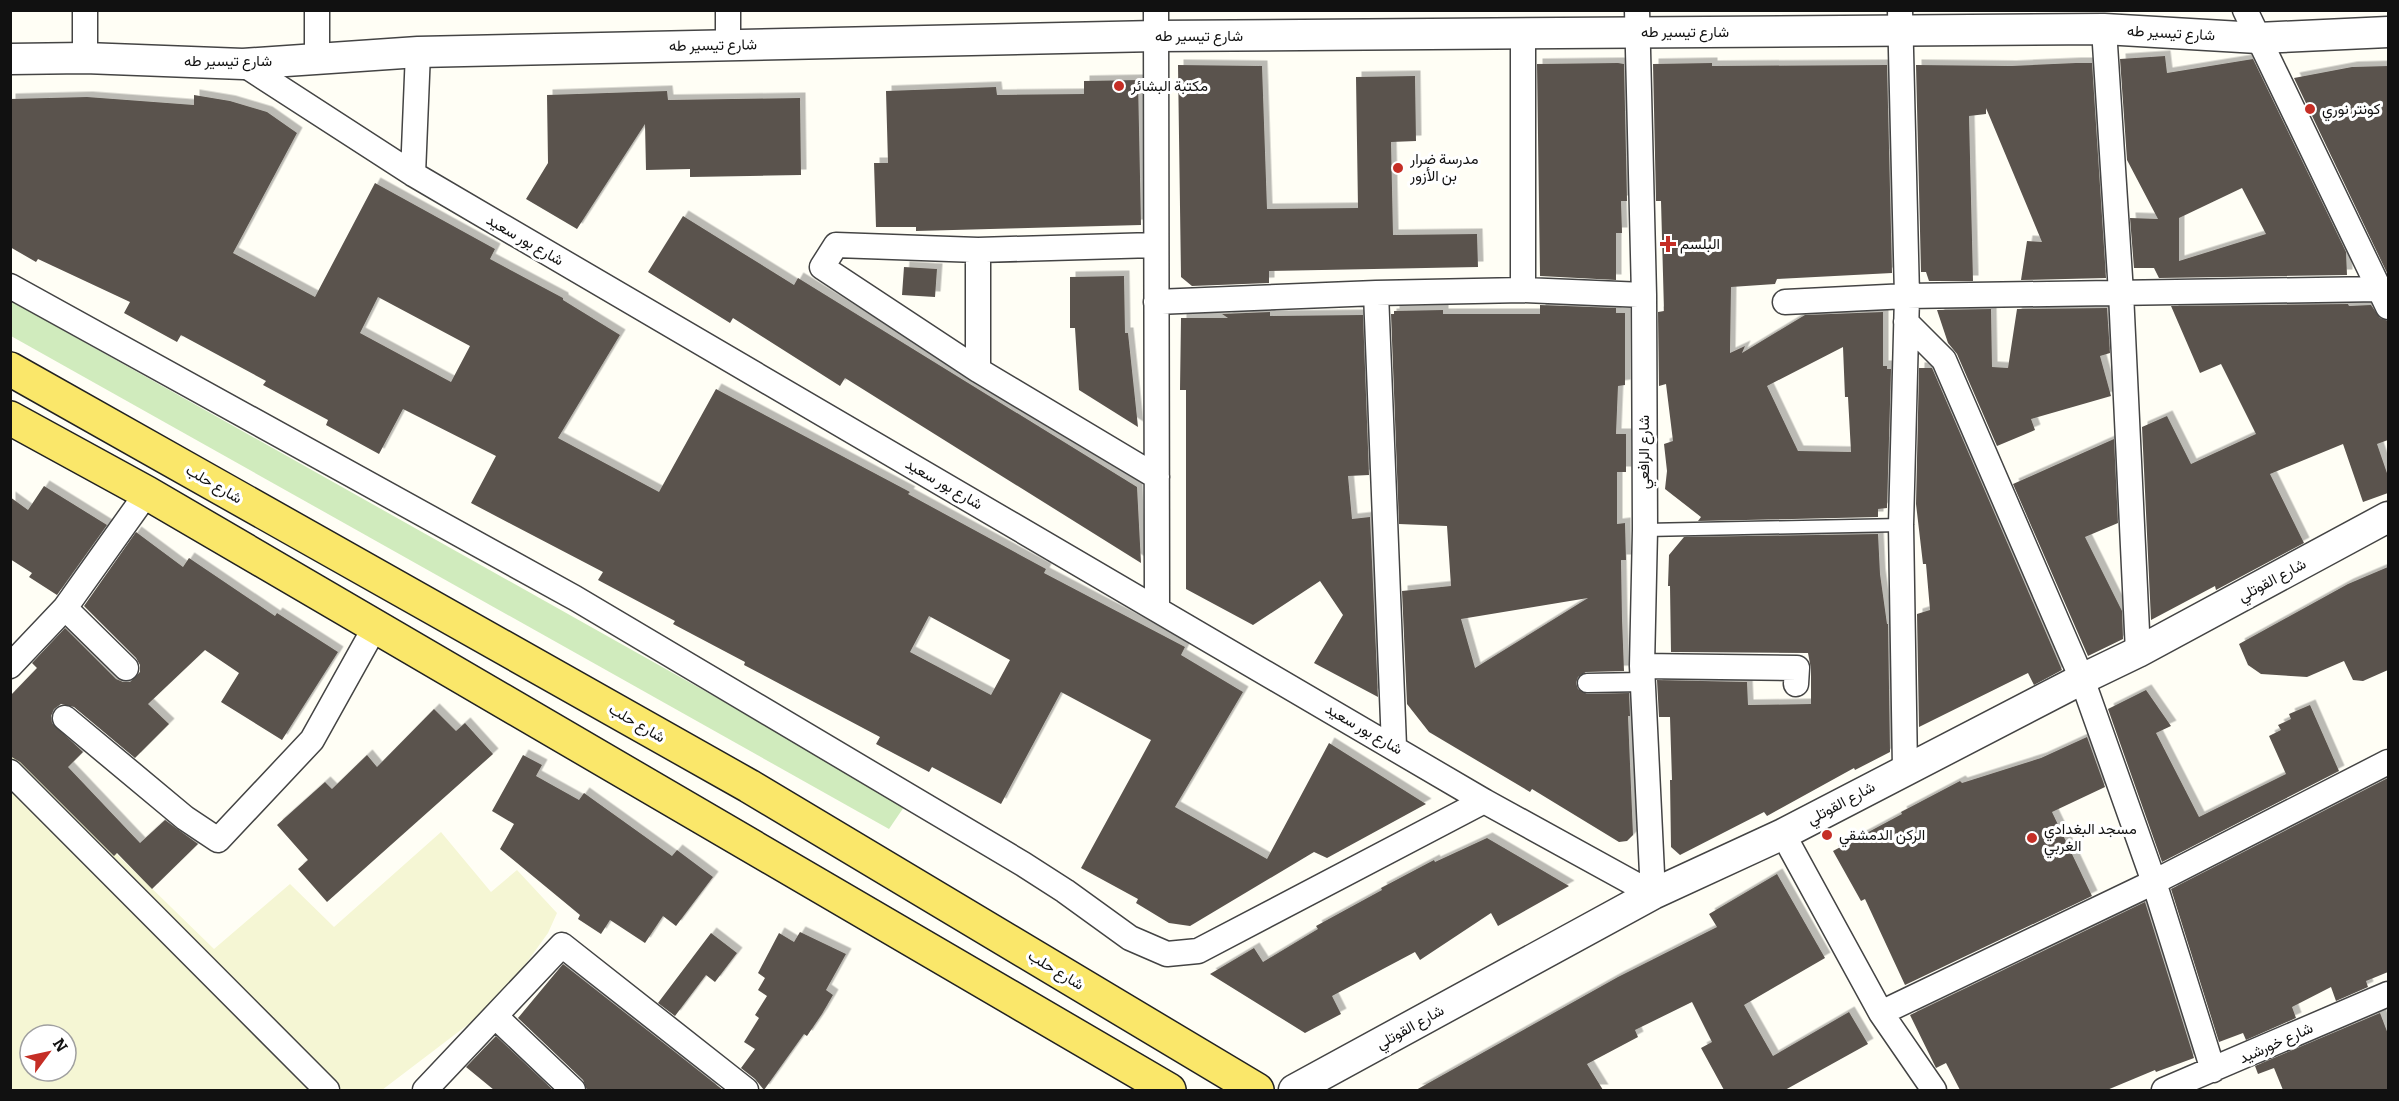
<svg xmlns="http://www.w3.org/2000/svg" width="2399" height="1101" viewBox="0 0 2399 1101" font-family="Bitter,Vazirmatn,serif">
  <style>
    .farmland { fill: #f5f6d4; fill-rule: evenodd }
    .green { fill: #d0ebbd }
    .building { fill: #5a534d; fill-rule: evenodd; filter: url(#shadow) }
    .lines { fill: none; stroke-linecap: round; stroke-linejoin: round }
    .service-casing { stroke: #444; stroke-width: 15 }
    .pedestrian-casing { stroke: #444; stroke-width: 21 }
    .minor-casing { stroke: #444; stroke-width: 27 }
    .tertiary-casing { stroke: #444; stroke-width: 33 }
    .primary-casing { stroke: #222; stroke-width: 36 }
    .service { stroke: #fff; stroke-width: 12 }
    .pedestrian { stroke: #fff; stroke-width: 18 }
    .minor { stroke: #fff; stroke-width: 24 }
    .tertiary { stroke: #fff; stroke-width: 30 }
    .primary { stroke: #fae76a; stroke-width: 33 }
    .poi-dot { fill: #c52e25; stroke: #fff; stroke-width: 2 }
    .labels { text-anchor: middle; stroke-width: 6; stroke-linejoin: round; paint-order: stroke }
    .street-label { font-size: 15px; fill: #111; stroke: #fff }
    .poi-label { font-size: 15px; fill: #111; stroke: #fff; text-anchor: start }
  </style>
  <defs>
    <filter id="shadow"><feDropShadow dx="5.5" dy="-5.5" stdDeviation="0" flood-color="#0004"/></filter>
  </defs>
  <rect width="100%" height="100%" fill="#fffef5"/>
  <path class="farmland" d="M10 750 214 949 290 884 334 927 441 832 491 892 517 870 557 913 548 933 499 1001 382 1090H11ZM30 1035H66V1071H30Z"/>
  <path class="green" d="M11 301 906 804 889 829 11 336Z"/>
  <path class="building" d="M2165 56 2167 73 2253 59 2346 252 2347 275 2159 278 2154 268H2134L2130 218 2158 219 2127 160 2120 59ZM2242 188 2266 234 2179 261V218Z
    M1618 63 1624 64 1627 201H1621L1622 233H1616V280L1540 276 1537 64Z
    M1712 63V66L1887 65 1892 273 1777 279 1775 284 1731 287 1730 353 1745 346 1742 353 1805 315 1883 312V366H1887V369H1891L1887 508 1878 509V517L1698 521 1701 517 1665 489 1667 471 1664 444 1673 441 1666 384 1659 386 1658 312 1664 311 1661 201H1656L1653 64ZM1843 347 1845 397H1848L1851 452 1798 451 1767 386Z
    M2076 63H2092L2106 278 2021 280 2027 241 2042 242 1986 108V114L1969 116 1973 281H1929L1926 272H1921L1916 65 2011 66Z
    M1178 65 1262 66 1267 209 1358 208 1356 77 1415 76 1416 141 1391 142 1393 235 1477 234 1478 267 1269 271V283L1192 286 1181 277Z
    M2388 66V275L2294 78 2352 67Z
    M1138 80 1141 225 916 231V227H876L874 163H888L886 91 996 87 997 95 1084 94V81Z
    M667 91 668 100 800 98 801 175 690 177V169L646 170 645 124 577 229 526 199 548 163 547 95Z
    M194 95 230 101 267 112 297 133 233 253 315 297 375 183 495 249 490 259 563 298V300L620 335 558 438 659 492 716 389 910 492 908 494 1046 569 1044 573 1185 647 1181 655 1243 692 1175 807 1267 859 1329 743 1426 804 1327 858 1314 852 1190 926 1169 923 1136 903 1138 899 1081 868 1151 740 1061 692 1001 804 932 767 929 772 876 744 880 737 744 665 745 662 673 624 675 621 598 580 603 572 471 503 496 456 403 409 379 454 326 425 328 420 263 385 266 381 181 335 177 342 124 313 130 302 38 259 36 262 10 247V99L87 97 194 105ZM378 297 470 346 451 382 360 333ZM929 616 1010 660 991 695 910 652Z
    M683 216 794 285 798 278 1137 487 1141 563 845 378 840 386 733 318 730 323 648 272Z
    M904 267 937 269 935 297 902 295Z
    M1124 276 1125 333H1128L1138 427 1079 390 1075 328H1070V277Z
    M2348 304 2349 306 2371 305 2380 318 2388 321V440L2377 444 2388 476V493L2363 502 2343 444 2270 474 2304 543 2216 590 2215 586 2151 620 2142 427 2167 416 2191 464 2256 434 2221 364 2200 373 2171 306Z
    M1540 305 1616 308V313H1625V385L1618 386 1616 434H1626V472H1617V524L1625 523 1626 560H1621L1622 619 1624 671H1628L1586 672 1578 677 1576 683 1578 689 1587 694 1629 693 1630 716H1628L1633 835 1627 841 1619 842 1532 789 1530 792 1429 732 1407 704 1402 591 1451 586 1447 526 1399 524 1391 314H1394V311L1443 310V314H1540ZM1588 598 1475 668 1461 619Z
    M2107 308 2110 353 2100 356 2111 396 2031 419 2035 430 1997 446 1957 354 1948 343 1937 310 1991 309 1992 367 2008 368 2017 309Z
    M1270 312V316L1363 315 1369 475 1348 476 1352 519 1370 517 1378 697 1314 663 1343 615 1320 581 1253 625 1186 589V390H1180L1181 318H1228L1222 314Z
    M1919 368H1932L2062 670 2034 685 2028 673 1919 727 1917 614 1930 610 1926 564H1923L1916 504Z
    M2114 439 2118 523 2085 537 2122 611 2123 639 2088 656 2013 484Z
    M44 486 107 525 57 595 29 577 32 573 10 559V497L28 510Z
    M136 532 183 567 189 558 275 616 277 613 338 652 282 740 221 702 239 673 205 650 148 704 169 724 135 758 74 707 61 704 54 709 51 716 52 723 83 752 68 767 140 843 165 820 198 844 152 889 117 853 114 856 20 762 10 756V696L37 668 32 663 65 628 116 679 123 682H130L140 672V665L136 658 84 606Z
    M1878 534 1880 574 1887 624H1888L1890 752 1855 770 1854 768 1767 816 1764 812 1680 855 1671 847 1670 780H1672L1670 717H1659L1657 680 1747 682 1748 705 1811 704V669L1808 653 1671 652 1670 586H1668L1669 555 1684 537Z
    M2388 567V670L2363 681 2353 680 2344 661 2307 677 2261 674 2248 665 2239 644 2348 584Z
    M2146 690 2171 726 2156 733 2199 817 2286 774 2269 736 2281 730 2278 725 2291 719 2289 714 2310 705 2339 771 2162 862 2108 709Z
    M434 709 456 731 465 723 493 754 327 902 298 869 308 860 277 825 325 782 332 789 367 755 377 767Z
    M2087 737 2105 787 2052 812 2092 896 1905 985 1865 899 1861 901 1833 851 1902 814 1901 812 1960 781 1962 783 2041 758Z
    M523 755 542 765 536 776 579 800 584 793 672 856 677 850 713 877 676 926 663 916 645 943 610 920 601 934 578 919 580 915 500 849 514 824 492 811Z
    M2388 778V972L2366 981 2368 987 2336 1001 2331 987 2292 1007 2296 1018 2246 1040 2243 1033 2219 1042 2171 889Z
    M1487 838 1569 886 1498 926 1491 913 1420 960 1415 952 1332 996 1341 1014 1305 1033 1210 974 1254 948 1263 962 1318 929 1316 926 1382 890 1381 888 1434 860 1435 862Z
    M1777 874 1825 958 1744 1005 1773 1056 1849 1012 1868 1044 1785 1090H1724L1701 1048 1712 1042 1692 1002 1635 1030 1638 1037 1587 1064 1603 1090H1416L1618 977 1717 927 1709 914Z
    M2145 902 2194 1058 2156 1072 2155 1070 2107 1090H1960L1946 1063 1936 1068 1910 1015Z
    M800 932 846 954 826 990 833 995 822 1014 807 1036 804 1034 764 1090 755 1079 741 1068 755 1049 744 1042 759 1018 755 1015 767 996 758 990 765 978 758 973 779 933 794 942Z
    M711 933 737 953 715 982 706 975 675 1016 658 1003Z
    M563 964 675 1052 723 1090H587L583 1080 518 1018Z
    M2380 1013 2388 1034V1090H2283L2274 1068 2258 1074 2255 1066Z
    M496 1036 553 1090H494L466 1067Z"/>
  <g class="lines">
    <g class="service-casing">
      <path id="service" d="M1645 530 1901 525"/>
    </g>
    <g class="pedestrian-casing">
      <path id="pedestrian" d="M1587 683 1643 682"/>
    </g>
    <g class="minor-casing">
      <path id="minor" d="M85 10V58
        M728 10V44
        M1156 10 1157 608
        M1637 10 1644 295 1645 530 1642 666 1653 894
        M1900 10 1907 296 1901 525 1905 769
        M2245 10 2388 307
        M2104 29 2121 293 2138 652
        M1523 34V290
        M317 58V10
        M243 64 413 174 1484 801 1653 894
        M413 174 418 52
        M1155 245 978 250 836 245 822 267 978 370 1157 477
        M10 286 575 598 1023 864 1065 891 1130 938 1167 954 1198 951 1484 801
        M1376 293 1394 746
        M1156 302 1376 293 1523 290 1644 295
        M1785 302 1907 296 2379 289
        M1906 322 1944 360 2082 679 2154 882 2213 1070
        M978 370V250
        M65 608 126 668
        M10 666 65 608 147 493
        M1642 666 1797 668 1796 684
        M65 718 185 818 218 840 312 740 375 627
        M10 772 327 1090
        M1783 834 1881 1013 1934 1090
        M1881 1013 2154 882 2388 762
        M495 1016 573 1090
        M425 1090 562 945 746 1090
        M2164 1090 2388 994"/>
    </g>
    <g class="tertiary-casing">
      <path id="tertiary" d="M10 59 85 58 243 64 418 52 1156 36 2104 29 2258 38 2388 32
        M1294 1090 1653 894 1783 834 2082 679 2138 652 2388 517"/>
    </g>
    <g class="primary-casing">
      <path id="primary" d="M10 369 749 786 1257 1090
        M10 418 147 493 1169 1090"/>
    </g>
    <use href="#service" class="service"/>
    <use href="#pedestrian" class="pedestrian"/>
    <use href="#minor" class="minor"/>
    <use href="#tertiary" class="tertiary"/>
    <use href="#primary" class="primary"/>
  </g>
  <g class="poi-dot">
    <circle cx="1119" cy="86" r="6"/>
    <circle cx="2310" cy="109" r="6"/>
    <circle cx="1398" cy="168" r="6"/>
    <path d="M1665 235h6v6h6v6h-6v6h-6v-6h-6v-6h6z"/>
    <circle cx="1827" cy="835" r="6"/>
    <circle cx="2032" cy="838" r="6"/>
  </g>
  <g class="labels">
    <g class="street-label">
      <text x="1685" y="37">شارع تيسير طه</text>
      <text transform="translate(2171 33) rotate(3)" y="5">شارع تيسير طه</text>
      <text x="1199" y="41">شارع تيسير طه</text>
      <text transform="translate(713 45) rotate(-1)" y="5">شارع تيسير طه</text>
      <text x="228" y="66">شارع تيسير طه</text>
      <text transform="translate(525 240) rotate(30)" y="5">شارع بور سعيد</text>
      <text transform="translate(1644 452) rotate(-90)" y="5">شارع الرافعي</text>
      <text transform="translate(214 484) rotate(30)" y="5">شارع حلب</text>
      <text transform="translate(944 484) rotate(30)" y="5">شارع بور سعيد</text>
      <text transform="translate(2272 580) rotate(-28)" y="5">شارع القوتلي</text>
      <text transform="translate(637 723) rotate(30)" y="5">شارع حلب</text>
      <text transform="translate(1364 729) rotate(30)" y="5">شارع بور سعيد</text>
      <text transform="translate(1841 803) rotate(-28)" y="5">شارع القوتلي</text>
      <text transform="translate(1056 970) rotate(31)" y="5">شارع حلب</text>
      <text transform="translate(1410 1027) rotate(-29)" y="5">شارع القوتلي</text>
      <text transform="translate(2276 1043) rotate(-24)" y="5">شارع خورشيد</text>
    </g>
    <g class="poi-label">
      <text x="1131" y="91">مكتبة البشائر</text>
      <text x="2322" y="114">كونتر نوري</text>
      <text x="1410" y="164">مدرسة ضرار<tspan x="1410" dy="17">بن الأزور</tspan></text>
      <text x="1680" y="249">البلسم</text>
      <text x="2044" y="834">مسجد البغدادي<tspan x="2044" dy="17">الغربي</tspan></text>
      <text x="1839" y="840">الركن الدمشقي</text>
    </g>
  </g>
  <rect width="2399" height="1101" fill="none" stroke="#111111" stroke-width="24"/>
  <g transform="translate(48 1053) rotate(57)"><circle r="28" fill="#ffffff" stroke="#a0a0a0" stroke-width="1.5"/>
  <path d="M0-4.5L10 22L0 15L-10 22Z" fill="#c52e25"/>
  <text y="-9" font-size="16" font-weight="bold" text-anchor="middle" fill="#111111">N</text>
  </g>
</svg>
